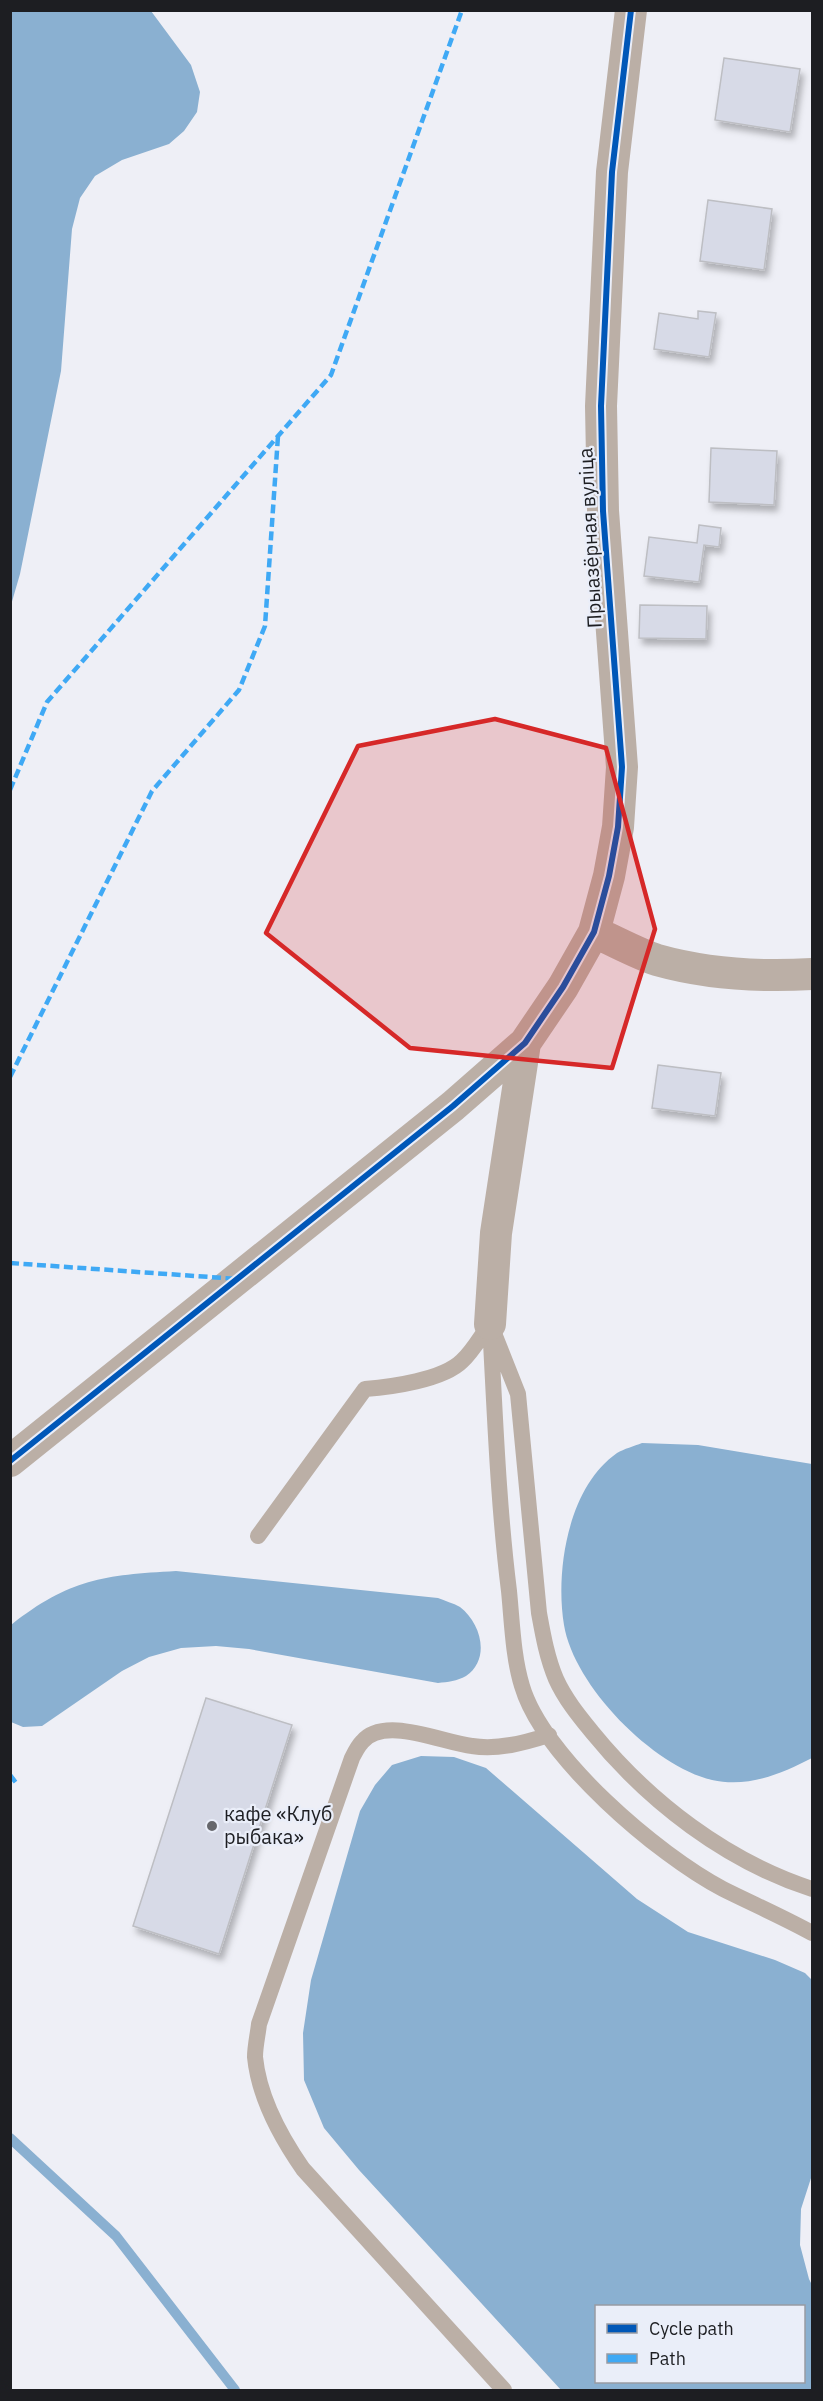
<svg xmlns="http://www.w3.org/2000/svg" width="823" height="2401" viewBox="0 0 823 2401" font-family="'IBM Plex Sans',sans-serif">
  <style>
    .water { fill: #8ab0d1; fill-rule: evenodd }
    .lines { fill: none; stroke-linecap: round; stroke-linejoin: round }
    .stream { stroke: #8ab0d1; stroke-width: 10 }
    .building { fill: #d7dae7; stroke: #bdbec3; stroke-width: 1.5; filter: url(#shadow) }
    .lane { stroke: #bbafa6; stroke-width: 16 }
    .street { stroke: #bbafa6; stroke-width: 32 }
    .quiet { stroke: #3fa9f5; stroke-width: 4.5; stroke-dasharray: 9 4.5; stroke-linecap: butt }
    .cycleway-casing { stroke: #eaeef9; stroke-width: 10 }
    .cycleway { stroke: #0057b8; stroke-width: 6 }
    .marked { fill: #d62828; fill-opacity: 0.2; stroke: #d62828; stroke-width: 4.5; stroke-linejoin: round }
    .poi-dot { fill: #66676c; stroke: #eaeef9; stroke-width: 2 }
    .labels { text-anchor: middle; stroke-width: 4.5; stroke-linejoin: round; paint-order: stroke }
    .street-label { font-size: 20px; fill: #1d1e22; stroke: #eaeef9 }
    .poi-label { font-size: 20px; fill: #1d1e22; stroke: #eaeef9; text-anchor: start }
  </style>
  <defs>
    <filter id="shadow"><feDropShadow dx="3.5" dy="6" stdDeviation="3" flood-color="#0004"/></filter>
  </defs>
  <rect width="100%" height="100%" fill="#eeeff6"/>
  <path class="water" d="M11 10 151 11 191 65 200 92 197 112 184 131 169 144 122 160 95 176 80 198 72 229 61 371 20 574 11 605Z
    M642 1443 698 1445 812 1464V1758C781 1774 748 1788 712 1780 653 1766 574 1686 564 1625 555 1571 568 1487 617 1453 624 1449 634 1446 642 1443Z
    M176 1571 438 1598C445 1601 453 1603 460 1607 481 1623 491 1659 466 1676 457 1681 448 1682 438 1683L249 1649 216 1646 181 1648 149 1657 122 1671 42 1726 23 1727 11 1722V1625C69 1579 104 1575 176 1571Z
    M421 1756 454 1757 486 1768 637 1899 688 1932 775 1960 805 1973 812 1980V2175L801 2209 800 2245 809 2279 812 2285V2390H561L359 2170 324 2128 304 2080 303 2033 311 1980 360 1811 375 1785 392 1765ZM596 2306H804V2382H596Z"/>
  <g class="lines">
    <path class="stream" d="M10 2138 116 2236 235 2390"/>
  </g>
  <path class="building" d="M724 58 800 69 790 132 715 120Z
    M708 200 772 209 764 270 700 261Z
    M698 311 716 313 709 357 654 349 659 313 698 319Z
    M711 448 777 451 774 505 709 502Z
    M699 525 721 528 719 547 704 545 699 582 644 576 649 537 697 543Z
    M640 605 707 606 706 639 639 638Z
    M658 1065 721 1073 715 1116 652 1108Z
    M206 1698 292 1725 219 1954 133 1926Z"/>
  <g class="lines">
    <path class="lane" d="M490 1324C495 1413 498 1503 509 1591 512 1621 513 1657 522 1686 543 1757 658 1855 723 1889 753 1904 783 1917 812 1933
      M495 1336 518 1394 539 1613C543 1635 547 1658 556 1679 565 1699 579 1716 592 1732 649 1802 726 1861 812 1889
      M258 1536 365 1389C391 1387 443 1380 462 1361 473 1351 481 1336 490 1324
      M504 2390 303 2169C280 2136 259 2098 255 2057 255 2046 258 2034 259 2024L352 1758C355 1752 358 1746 362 1742 384 1715 443 1743 472 1746 498 1750 524 1743 549 1735"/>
    <path class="street" d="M594 932C615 941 636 953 657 960 707 974 762 977 812 974
      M490 1324 496 1233 525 1043
      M10 1461 453 1106 525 1043 563 987 594 932 609 876 618 827 622 767 603 511 601 406 612 172 631 10"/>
    <path class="quiet" d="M10 790 47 702 331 375 462 10
      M10 1077 152 791 239 690 265 626 278 436
      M10 1263 238 1279
      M10 1775 17 1784"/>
    <g class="cycleway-casing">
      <path id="cycleway" d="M10 1461 453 1106 525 1043 563 987 594 932 609 876 618 827 622 767 603 511 601 406 612 172 631 10"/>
    </g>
    <use href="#cycleway" class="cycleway"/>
  </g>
  <path class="marked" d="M495 719 606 748 655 929 612 1068 410 1048 266 933 358 746Z"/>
  <circle class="poi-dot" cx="212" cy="1826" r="6"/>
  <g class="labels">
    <g class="street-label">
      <text transform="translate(590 538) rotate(-93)" y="7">Прыазёрная вуліца</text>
    </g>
    <g class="poi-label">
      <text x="224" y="1821">кафе «Клуб<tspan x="224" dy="23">рыбака»</tspan></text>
    </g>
  </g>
  <rect width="823" height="2401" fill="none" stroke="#1d1e22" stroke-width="24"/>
  <rect x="595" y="2305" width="210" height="78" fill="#eaeef9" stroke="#989ba3" stroke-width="1.5"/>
  <rect x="607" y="2324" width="30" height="9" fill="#0057b8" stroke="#989ba3" stroke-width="1.5"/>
  <text x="649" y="2335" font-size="18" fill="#1d1e22">Cycle path</text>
  <rect x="607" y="2354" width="30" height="9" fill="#3fa9f5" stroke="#989ba3" stroke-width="1.5"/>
  <text x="649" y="2365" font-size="18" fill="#1d1e22">Path</text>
</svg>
